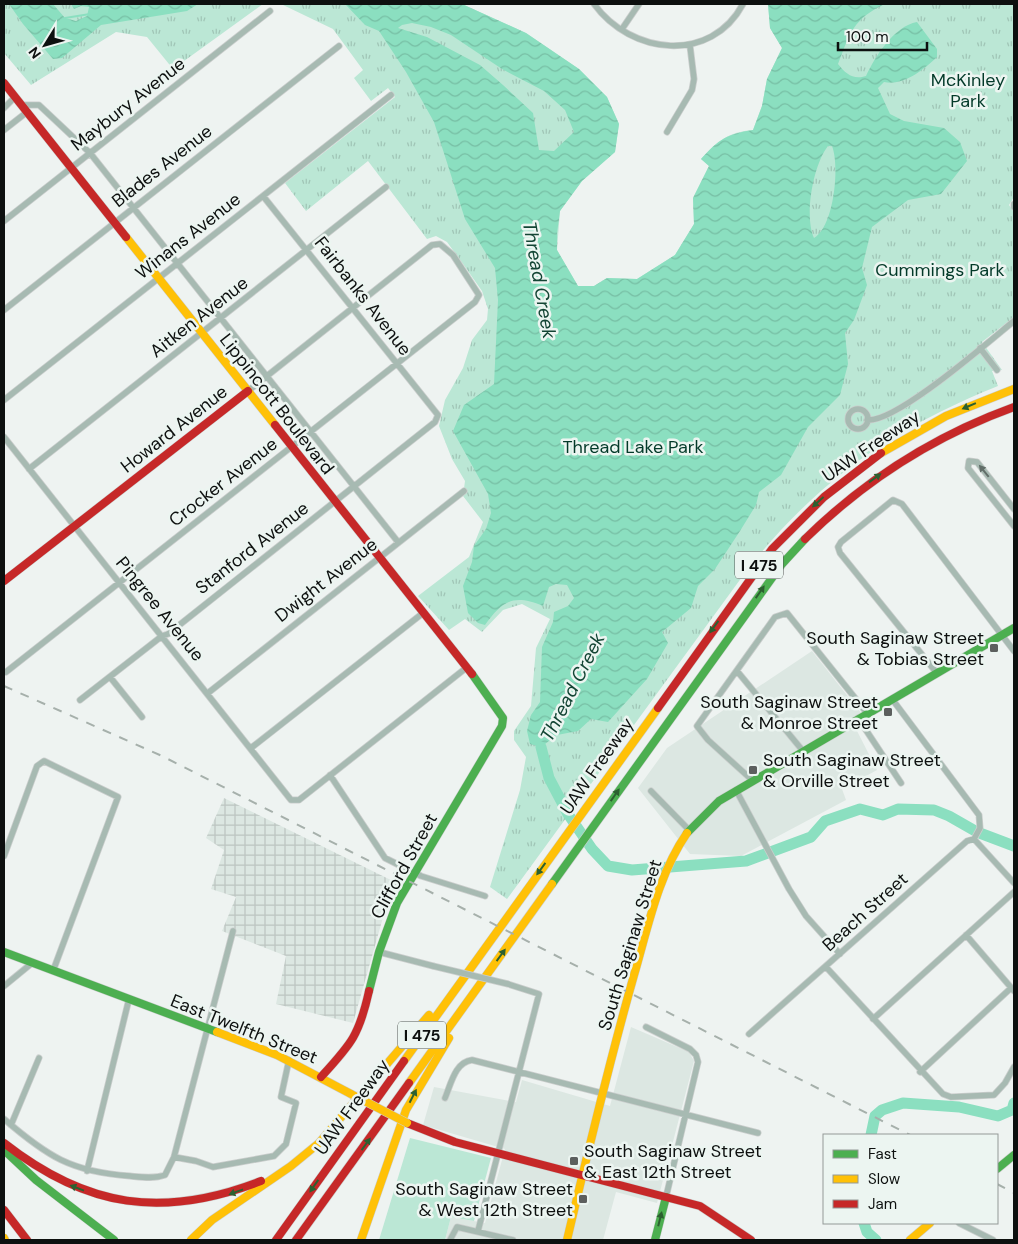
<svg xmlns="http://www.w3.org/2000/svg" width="1018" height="1244" viewBox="0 0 1018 1244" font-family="'DM Sans',sans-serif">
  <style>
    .built { fill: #dce7e2 }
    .industrial { fill: url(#industrial-grid) }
    .green { fill: #bbe7d5 }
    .park { fill: url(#park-tufts) }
    .water { fill: url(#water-waves); fill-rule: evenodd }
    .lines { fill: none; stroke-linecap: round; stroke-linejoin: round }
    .stream { stroke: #8bdfc0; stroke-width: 2 }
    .river { stroke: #8bdfc0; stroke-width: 11 }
    .street-casing { stroke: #cbcecd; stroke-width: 7 }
    .fast-casing { stroke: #cbcecd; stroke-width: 9 }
    .slow-casing { stroke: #cbcecd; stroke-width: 9 }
    .jam-casing { stroke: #cbcecd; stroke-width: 9 }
    .street { stroke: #a7bab2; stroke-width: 5.5 }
    .fast { stroke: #4caf50; stroke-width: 8 }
    .slow { stroke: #ffc107; stroke-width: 8 }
    .jam { stroke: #c62828; stroke-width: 8 }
    .rail { stroke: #a6b0ab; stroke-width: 2; stroke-dasharray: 9 9; stroke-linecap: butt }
    .street-bridge-casing { stroke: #cbcecd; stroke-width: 7; stroke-linecap: butt }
    .slow-bridge-casing { stroke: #cbcecd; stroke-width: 9; stroke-linecap: butt }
    .street-bridge { stroke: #a7bab2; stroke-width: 5.5 }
    .slow-bridge { stroke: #ffc107; stroke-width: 8 }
    .oneway { fill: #2c6030 }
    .oneway2 { fill: #626e69 }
    .poi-dot { fill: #5c5f5e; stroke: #ecf5f1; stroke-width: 2 }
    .labels { text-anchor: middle; stroke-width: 5; stroke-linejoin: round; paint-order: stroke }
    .shield { fill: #ecf5f1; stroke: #505553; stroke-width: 1 }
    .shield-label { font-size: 16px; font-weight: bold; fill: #0d100f }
    .park-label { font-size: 18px; fill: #033a29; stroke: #ecf5f1 }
    .street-label { font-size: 18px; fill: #0d100f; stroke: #ecf5f1 }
    .poi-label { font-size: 18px; fill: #0d100f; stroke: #ecf5f1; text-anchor: end }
    .water-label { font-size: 19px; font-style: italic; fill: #134534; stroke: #ecf5f1 }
  </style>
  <defs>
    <pattern id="industrial-grid" width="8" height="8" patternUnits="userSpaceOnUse" patternTransform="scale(1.25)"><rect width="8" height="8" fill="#dce7e2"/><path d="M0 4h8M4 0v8" fill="none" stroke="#bcc5c1"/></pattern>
    <pattern id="park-tufts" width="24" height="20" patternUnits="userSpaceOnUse" patternTransform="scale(1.25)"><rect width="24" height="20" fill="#bbe7d5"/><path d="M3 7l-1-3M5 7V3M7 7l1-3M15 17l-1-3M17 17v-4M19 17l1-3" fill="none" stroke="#a0c5b6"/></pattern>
    <pattern id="water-waves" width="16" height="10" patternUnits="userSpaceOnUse" patternTransform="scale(1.25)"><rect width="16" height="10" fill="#8bdfc0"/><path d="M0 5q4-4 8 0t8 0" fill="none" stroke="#77bea4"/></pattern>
  </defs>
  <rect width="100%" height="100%" fill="#eef3f1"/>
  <path class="built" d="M812 651 869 723 856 729 877 770 842 789 846 800 741 856 690 854 638 788 667 748Z
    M631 1027 689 1052 694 1061 657 1203 616 1192 603 1240H445L451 1217 485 1223 505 1149 423 1125 434 1087 516 1102 522 1080 610 1106Z"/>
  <path class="industrial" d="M224 798 401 885 384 914 353 1023 276 1004 286 956 222 931 236 897 211 889 224 850 206 838Z"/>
  <path class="green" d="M410 1138 491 1158 474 1221 451 1217 445 1240H379Z"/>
  <path class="park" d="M4 4H263L173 69 147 37 116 32 31 85 4 53Z
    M281 4H462L526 33 579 69 607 97 619 124 615 152 582 181 560 211 557 250 578 286H594L607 278 637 279 675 255 694 224 693 198 709 166 701 159C718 141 728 132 753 130L762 106 767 79 782 48 770 28 768 4H1014V197L1009 205 1014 212V317L982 342 1002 370 992 371 998 386C894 428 821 478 750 566L507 899 490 887 520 790 526 757 514 740V731L531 706 536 648 550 619 522 604 503 610 482 632 465 619 449 630 418 596 469 557 483 522 463 496 465 481 452 459 439 426 445 400 463 368 472 340 487 320 488 309 482 291 463 264 447 242 436 236 427 239 368 161 306 211 285 183 395 97 388 88 371 101 354 78 363 70 333 29Z"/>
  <path class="water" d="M9 4H53L65 18 76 21 87 16 89 7 81 6 74 9 71 4H198L187 11 101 25 62 58 53 59 23 24Z
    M345 4H462L526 33 579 69 607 97 619 124 615 152 582 181 560 211 557 233V250L578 286H594L607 278 637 279 675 255 694 224 693 198 709 166 701 159C719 139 727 134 753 130L762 106 767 79 782 48 770 28 768 4H885C853 19 850 33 838 64 846 74 853 80 866 76 875 57 894 26 917 22L937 49V57C923 70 904 86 884 82L878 88 890 114 904 121 944 128 960 142 967 161 941 194 908 200 872 227 862 268 867 285 854 320 845 333 848 364 840 395 808 427 781 475 759 492 756 505 740 531 715 569 698 586 691 608 662 632 668 643 647 679 608 722 591 719 578 731 557 735 541 747 530 744 527 731 531 715 540 702 542 647 553 622 554 612 568 606 574 598 567 585 556 584 549 587 543 606C514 594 503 600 485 625L478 623 468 613 463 586 472 562 474 546 486 529 491 513 488 494 453 431 464 405 494 384 498 300 495 268 465 219 434 122 406 72 379 31 365 25ZM412 23 431 27 451 35 502 69 544 91 565 110 574 132 554 151 539 150 533 113 503 85 480 65 427 37 398 28 402 25ZM828 146H832C840 166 834 227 814 238 804 216 813 165 828 146Z"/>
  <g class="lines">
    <path class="stream" d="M65 18 90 14"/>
    <path class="river" d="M541 747 549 778 568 814 592 849 608 866 632 870 746 861 811 837 825 821 860 809 883 815 898 809 934 810 949 816 977 832 1014 846
      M871 1135 875 1116 882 1110 903 1103 959 1107 998 1116 1012 1110 1014 1103
      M864 1223 867 1232 876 1240"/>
    <g class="street-casing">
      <path id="street" d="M594 4C631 55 711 64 743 4
        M622 29 639 4
        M21 105H39L90 153 398 542
        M4 108 15 97
        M4 130 27 112
        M667 132 692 90 694 79 690 46
        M1014 204V207
        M4 221 270 11
        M4 310 339 46
        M980 348 997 370
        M4 400 391 95
        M848 419a10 10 0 1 1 20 0a10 10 0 1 1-20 0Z
        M867 420C896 423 988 342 1014 321
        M4 437 291 800H299L466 668
        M29 469 386 187
        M1014 509 977 462 969 461 968 468 1014 526
        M737 671 803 751
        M6 672 475 302 479 295 453 255 440 244 432 245 248 391
        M936 672 840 553 838 547 841 542 893 500 902 504 1014 651
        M110 677 142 717
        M208 693 464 491
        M80 700 162 636 168 634 435 422 438 415 263 196
        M858 718 901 783
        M251 748 423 613
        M330 775 385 858 421 876 485 896
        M752 780 708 740 697 726 775 617 787 613 867 713
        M736 790 789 889 806 916 840 954
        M651 791 690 831
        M974 839 1014 883
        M4 856 37 766 44 761 118 797 53 971
        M966 935 1014 991
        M379 952 433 966
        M826 967 943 1094 951 1097 994 1095 1005 1083 1014 1067
        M4 986 32 963
        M873 1019 1014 892
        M646 1027 690 1049 696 1055 698 1062 666 1197
        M749 1034 967 841 974 839 980 828 979 815 892 699
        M920 1072 1011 988
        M445 1098C451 1084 455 1062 472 1060L758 1133
        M4 1119C47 1156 71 1172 130 1176 141 1177 154 1179 165 1175L174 1157 233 931
        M11 1125 39 1058
        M174 1157 196 1161 213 1167 274 1156 286 1144 296 1103 281 1097 289 1060
        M87 1171 129 999
        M959 1223 993 1240
        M478 1231 539 994 508 984
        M450 1240 457 1227 513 1240"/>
    </g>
    <g class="fast-casing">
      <path id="fast" d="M687 833 719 801 1014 628
        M552 884 782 564 805 539
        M4 952 217 1032
        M369 991 379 952 397 903 502 726 503 718 472 674
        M4 1150 36 1180 114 1240
        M997 1169 1014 1155
        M655 1240 666 1197"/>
    </g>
    <g class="slow-casing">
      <path id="slow" d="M126 237 275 425
        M881 453 946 416 1014 389
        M217 1032 277 1055 351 1094
        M404 1061 658 708
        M409 1083 552 884
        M4 1238 5 1240
        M191 1240 212 1220 291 1166 319 1143 429 1015
        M361 1240 406 1110 449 1038
        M567 1240C588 1151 609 1063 634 975 648 927 658 875 687 833
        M910 1240 930 1223"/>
    </g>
    <g class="jam-casing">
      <path id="jam" d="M4 83 126 237
        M275 425 472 674
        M805 539C866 479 934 436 1014 407
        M4 581 248 391
        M658 708 772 549 824 497 881 453
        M321 1077C351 1044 359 1036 369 991
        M407 1123 455 1142 700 1206 751 1240
        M4 1143C87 1208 163 1219 261 1181
        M4 1210 27 1240
        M276 1240 404 1061
        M296 1240 409 1083"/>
    </g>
    <use href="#street" class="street"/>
    <use href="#fast" class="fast"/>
    <use href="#slow" class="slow"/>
    <use href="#jam" class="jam"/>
    <path class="rail" d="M4 686 162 756 910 1135
      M997 1184 1014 1193"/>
    <g class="street-bridge-casing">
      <path id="street-bridge" d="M433 966 508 984"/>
    </g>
    <g class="slow-bridge-casing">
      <path id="slow-bridge" d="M351 1094 407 1123"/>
    </g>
    <use href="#street-bridge" class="street-bridge"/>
    <use href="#slow-bridge" class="slow-bridge"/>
  </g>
  <defs><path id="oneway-solid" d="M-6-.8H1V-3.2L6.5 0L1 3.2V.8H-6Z" transform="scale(1.25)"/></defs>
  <g class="oneway">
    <use href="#oneway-solid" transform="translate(969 406) rotate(157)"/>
    <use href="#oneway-solid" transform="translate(875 478) rotate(-36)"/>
    <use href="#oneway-solid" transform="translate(818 502) rotate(138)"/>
    <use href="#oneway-solid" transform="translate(760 592) rotate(-55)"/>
    <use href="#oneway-solid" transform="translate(714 627) rotate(126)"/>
    <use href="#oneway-solid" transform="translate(615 795) rotate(-55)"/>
    <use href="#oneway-solid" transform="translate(541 869) rotate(126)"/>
    <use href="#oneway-solid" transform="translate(501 955) rotate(-54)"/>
    <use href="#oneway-solid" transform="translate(413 1096) rotate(-63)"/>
    <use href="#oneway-solid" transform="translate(366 1144) rotate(-54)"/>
    <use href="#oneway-solid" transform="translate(314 1186) rotate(125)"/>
    <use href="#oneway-solid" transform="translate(77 1188) rotate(-159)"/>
    <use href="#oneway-solid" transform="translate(236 1192) rotate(160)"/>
    <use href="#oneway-solid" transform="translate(660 1219) rotate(-76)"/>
  </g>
  <use class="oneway2" href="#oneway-solid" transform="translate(984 471) rotate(-129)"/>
  <g class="poi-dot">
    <rect x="989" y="643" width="10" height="10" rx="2.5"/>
    <rect x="883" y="707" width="10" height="10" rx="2.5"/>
    <rect x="748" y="765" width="10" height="10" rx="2.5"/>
    <rect x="569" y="1156" width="10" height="10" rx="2.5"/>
    <rect x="578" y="1194" width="10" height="10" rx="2.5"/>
  </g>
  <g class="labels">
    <g class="shield">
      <rect x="735" y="551.5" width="48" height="27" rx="4"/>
      <rect x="398" y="1021.5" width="48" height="27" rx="4"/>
    </g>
    <g class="shield-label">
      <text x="759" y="571">I 475</text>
      <text x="422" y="1041">I 475</text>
    </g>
    <g class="park-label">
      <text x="968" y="86">McKinley<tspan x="968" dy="21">Park</tspan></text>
      <text x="940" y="276">Cummings Park</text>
      <text x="633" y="453">Thread Lake Park</text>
    </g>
    <g class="street-label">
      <text transform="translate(128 104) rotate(-38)" y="6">Maybury Avenue</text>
      <text transform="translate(162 166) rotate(-38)" y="6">Blades Avenue</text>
      <text transform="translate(188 236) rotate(-38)" y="6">Winans Avenue</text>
      <text transform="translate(363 296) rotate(52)" y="6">Fairbanks Avenue</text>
      <text transform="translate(199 317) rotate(-38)" y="6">Aitken Avenue</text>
      <text transform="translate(277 404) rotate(52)" y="6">Lippincott Boulevard</text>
      <text transform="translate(174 429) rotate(-38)" y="6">Howard Avenue</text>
      <text transform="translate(871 446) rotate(-34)" y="6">UAW Freeway</text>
      <text transform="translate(223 482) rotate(-38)" y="6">Crocker Avenue</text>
      <text transform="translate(252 548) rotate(-38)" y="6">Stanford Avenue</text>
      <text transform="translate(326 580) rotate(-38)" y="6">Dwight Avenue</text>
      <text transform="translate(160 609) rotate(51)" y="6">Pingree Avenue</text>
      <text transform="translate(597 766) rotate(-55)" y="6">UAW Freeway</text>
      <text transform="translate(404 866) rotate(-61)" y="6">Clifford Street</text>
      <text transform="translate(865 912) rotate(-42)" y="6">Beach Street</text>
      <text transform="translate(630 945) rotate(-73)" y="6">South Saginaw Street</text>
      <text transform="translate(244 1029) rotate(22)" y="6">East Twelfth Street</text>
      <text transform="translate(352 1107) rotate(-54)" y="6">UAW Freeway</text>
    </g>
    <g class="poi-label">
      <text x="984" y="644">South Saginaw Street<tspan x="984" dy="21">&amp; Tobias Street</tspan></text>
      <text x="878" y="708">South Saginaw Street<tspan x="878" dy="21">&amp; Monroe Street</tspan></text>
      <text x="763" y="766" text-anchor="start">South Saginaw Street<tspan x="763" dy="21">&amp; Orville Street</tspan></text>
      <text x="584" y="1157" text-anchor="start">South Saginaw Street<tspan x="584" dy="21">&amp; East 12th Street</tspan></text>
      <text x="573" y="1195">South Saginaw Street<tspan x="573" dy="21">&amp; West 12th Street</tspan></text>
    </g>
    <g class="water-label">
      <text transform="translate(540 280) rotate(80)" y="7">Thread Creek</text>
      <text transform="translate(572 687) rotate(-63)" y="7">Thread Creek</text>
    </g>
  </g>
  <rect width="1018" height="1244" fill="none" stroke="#0d100f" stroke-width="10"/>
  <rect x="823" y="1134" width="175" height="90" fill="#ecf5f1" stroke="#939997"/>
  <rect x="833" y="1150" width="25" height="8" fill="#4caf50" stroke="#939997"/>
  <text x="868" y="1159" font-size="15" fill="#0d100f">Fast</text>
  <rect x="833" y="1175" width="25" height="8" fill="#ffc107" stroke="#939997"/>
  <text x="868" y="1184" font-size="15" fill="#0d100f">Slow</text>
  <rect x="833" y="1200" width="25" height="8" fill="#c62828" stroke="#939997"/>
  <text x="868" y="1209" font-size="15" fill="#0d100f">Jam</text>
  <g transform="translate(45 45) rotate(233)" stroke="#ecf5f1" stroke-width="4" paint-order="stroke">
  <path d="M0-4L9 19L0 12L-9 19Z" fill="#0d100f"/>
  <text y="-8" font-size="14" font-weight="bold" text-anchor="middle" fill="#0d100f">N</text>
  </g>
  <path d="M838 42v8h89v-8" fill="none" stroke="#0d100f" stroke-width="2.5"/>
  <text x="846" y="42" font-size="15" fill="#0d100f" stroke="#ecf5f1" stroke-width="4" paint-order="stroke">100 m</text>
</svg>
